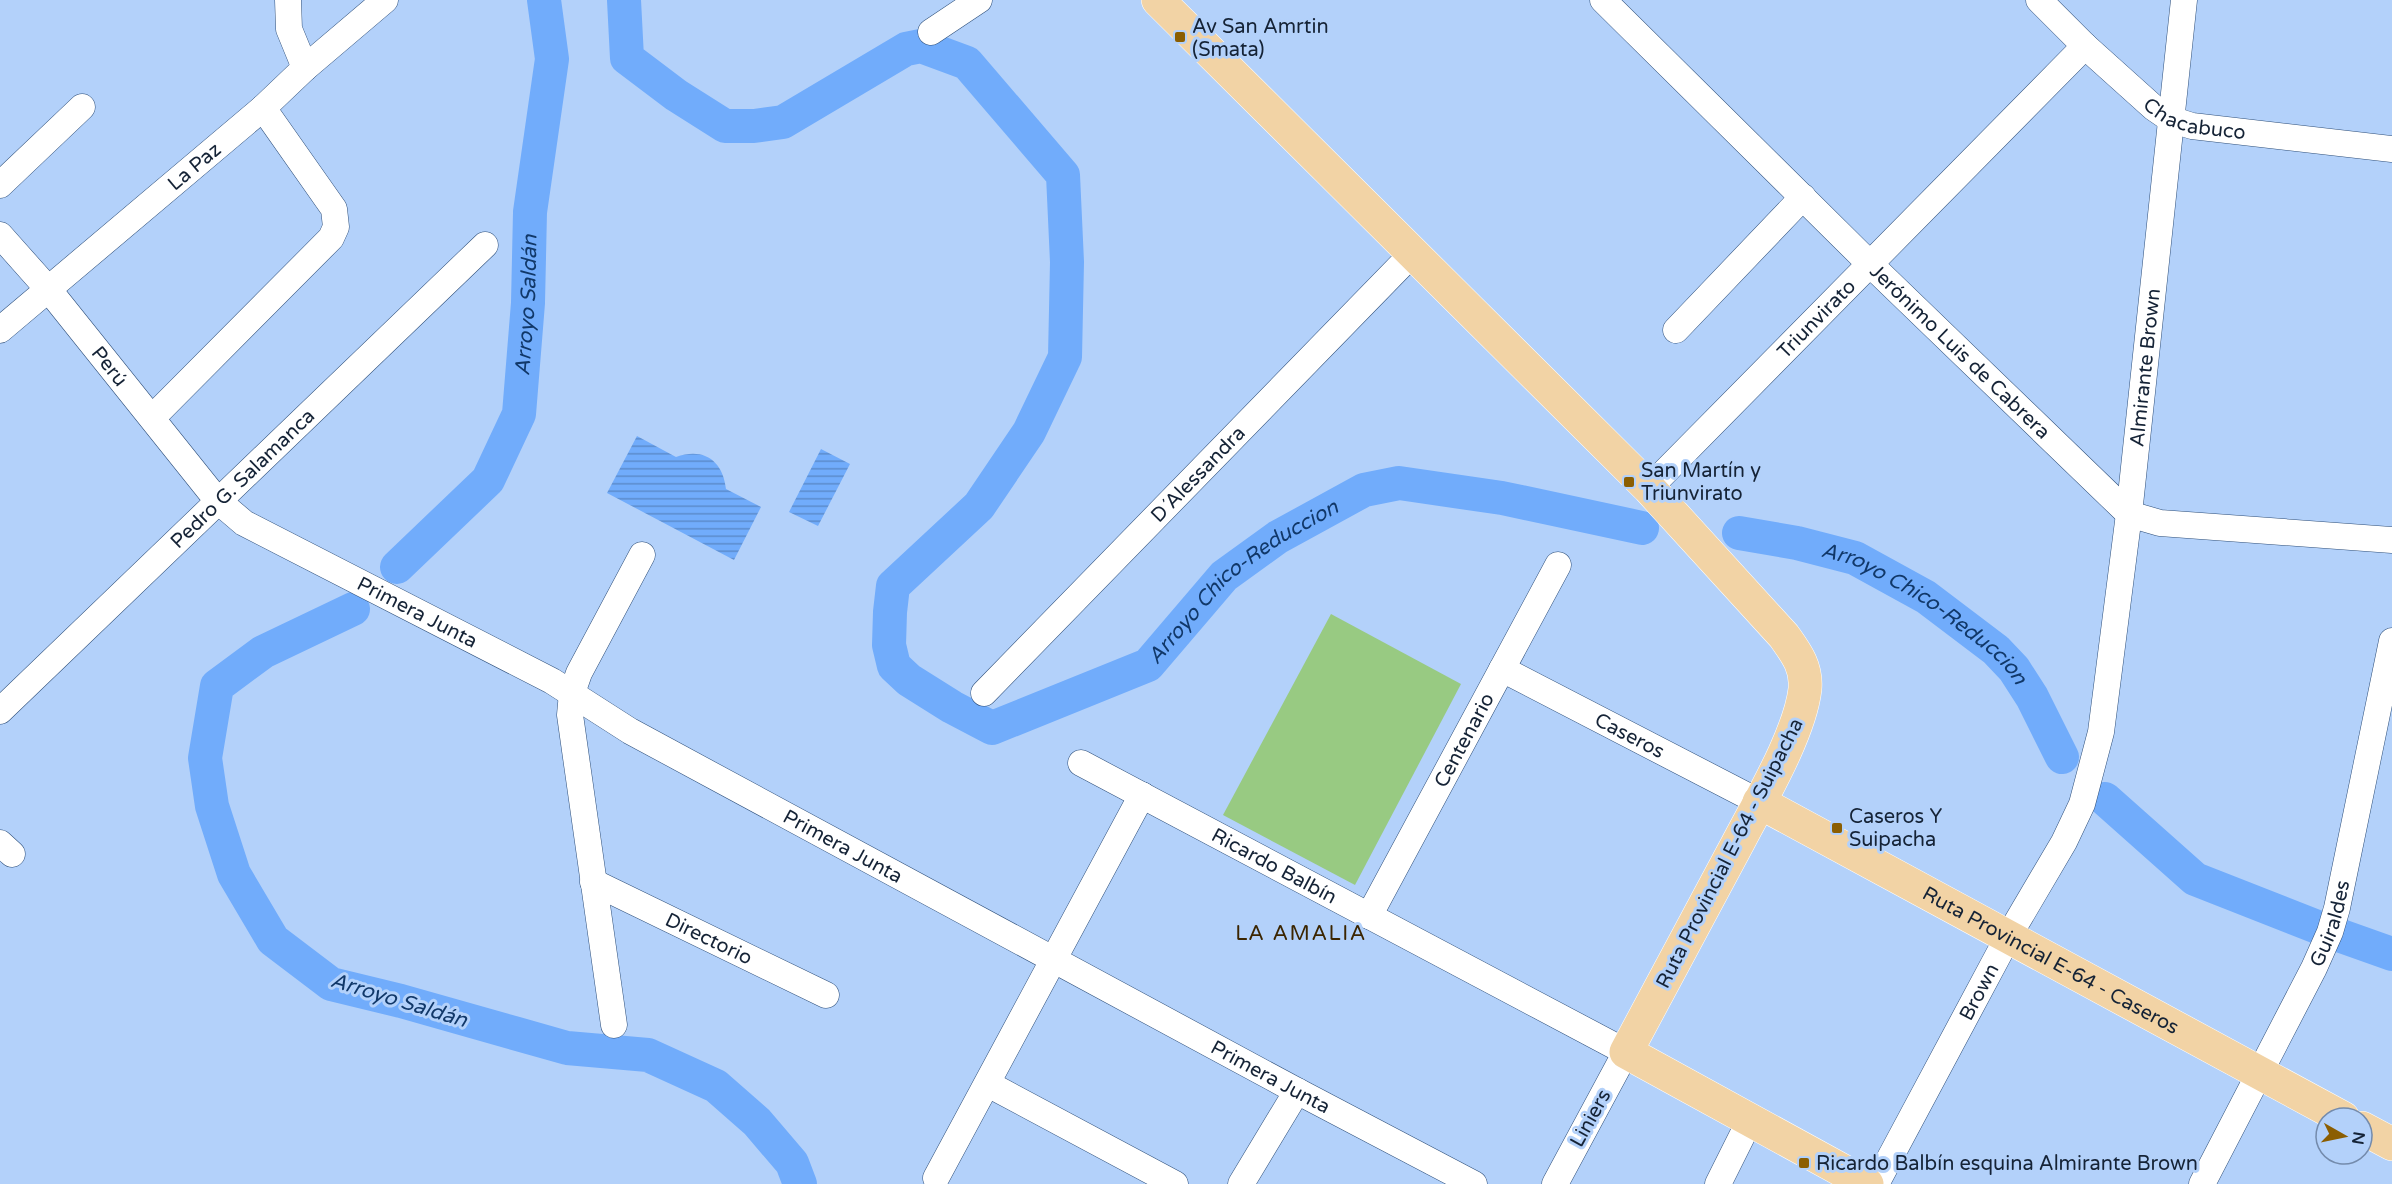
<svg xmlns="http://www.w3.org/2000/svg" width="2392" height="1184" viewBox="0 0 2392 1184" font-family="'Varela Round',sans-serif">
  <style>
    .pitch { fill: #98ca82 }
    .water { fill: url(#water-rules) }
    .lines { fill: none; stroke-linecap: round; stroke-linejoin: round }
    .river { stroke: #71acfb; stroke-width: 34 }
    .minor-casing { stroke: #2e4f7a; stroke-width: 27 }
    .major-casing { stroke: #fff; stroke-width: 34 }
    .minor { stroke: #fff; stroke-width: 26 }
    .major { stroke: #f2d3a5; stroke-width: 33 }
    .poi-dot { fill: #8b5e02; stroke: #b3d1fa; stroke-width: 2 }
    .labels { text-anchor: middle; stroke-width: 6; stroke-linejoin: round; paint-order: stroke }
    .poi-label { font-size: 20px; fill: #152336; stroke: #b3d1fa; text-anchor: start }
    .street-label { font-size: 20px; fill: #152336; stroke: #b3d1fa }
    .water-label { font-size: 21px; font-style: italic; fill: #113869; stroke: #b3d1fa }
    .neighbourhood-label { font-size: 21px; letter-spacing: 1.5px; fill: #3b2500; stroke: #b3d1fa }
  </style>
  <defs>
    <pattern id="water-rules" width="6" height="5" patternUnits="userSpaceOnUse" patternTransform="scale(1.5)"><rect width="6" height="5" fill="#71acfb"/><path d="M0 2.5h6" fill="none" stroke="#5c8ccc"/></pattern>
  </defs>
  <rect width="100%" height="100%" fill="#b3d1fa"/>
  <path class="pitch" d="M1331 614 1461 684 1355 885 1223 815Z"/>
  <path class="water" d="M637 436 676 457C704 447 723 461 726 489L761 507 734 560 607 493Z
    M821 449 850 464 818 526 789 512Z"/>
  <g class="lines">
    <g class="river">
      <path id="s1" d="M624 0 627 58 676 95 725 126H754L783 122 906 49 921 46 967 63 1063 175 1067 262 1065 357 1029 432 979 506 893 586 890 612 889 645 894 666 909 680 952 707 992 728 1148 665 1224 576 1278 537 1364 490 1399 483 1502 498 1642 528"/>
      <path id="s2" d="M1739 533 1797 543 1855 558 1926 597 1996 650 2014 669 2032 697 2062 757"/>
      <path id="s3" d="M397 567 488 480 519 414 528 303 530 212 552 59 544 0"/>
      <path d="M353 609 263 652 217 686 205 758 212 806 234 874 273 940 331 984 401 1001 567 1048 648 1055 716 1086 757 1122 792 1163 800 1184"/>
      <path d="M2105 799 2195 879 2330 932 2392 954"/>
    </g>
    <g class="minor-casing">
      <g id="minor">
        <path d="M288 0 289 29 305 68"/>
        <path id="s4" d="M1603 0 1870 264 2129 514 2160 523 2392 540"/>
        <path id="s5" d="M2039 0 2085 46 2154 108 2170 119 2192 126 2392 149"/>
        <path d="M931 32 979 0"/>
        <path d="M0 185 82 107"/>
        <path id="s6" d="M0 235 49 290 217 500 244 523 552 681 630 731 1297 1091 1474 1184"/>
        <path id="s7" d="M0 330 263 108 305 68 385 0"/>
        <path d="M1676 330 1803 197"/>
        <path d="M153 417 331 238 336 227 334 209 263 108"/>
        <path id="s8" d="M1649 488 2085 46"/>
        <path id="s9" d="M1502 669 1759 802"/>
        <path id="s10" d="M984 693 1412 254"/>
        <path id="s11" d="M0 711 485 245"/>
        <path id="s12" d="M1081 763 1626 1052 1555 1184"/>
        <path d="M0 843 12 854"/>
        <path id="s13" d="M593 882 826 995"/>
        <path id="s14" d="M1369 916 1558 565"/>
        <path d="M614 1025 570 715 572 693 579 673 642 555"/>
        <path d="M988 1084 1175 1184"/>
        <path d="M936 1178 1142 795"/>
        <path d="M1241 1184 1297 1091"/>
        <path d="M1718 1184 1750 1120"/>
        <path id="s15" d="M1876 1184 2008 937 2064 842 2082 804 2101 732 2129 514 2184 0"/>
        <path id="s16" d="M2202 1184 2314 968 2330 932 2337 908 2392 641"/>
      </g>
    </g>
    <g class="major-casing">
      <g id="major">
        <path d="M1158 0 1649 488 1784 636C1796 653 1807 667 1805 689 1800 733 1761 799 1740 839 1702 910 1664 981 1626 1052L1867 1184"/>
        <path id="s17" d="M1759 802 2343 1118"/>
        <path d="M2362 1128 2392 1144"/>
      </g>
    </g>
    <use href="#minor" class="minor"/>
    <use href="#major" class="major"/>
  </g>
  <g class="poi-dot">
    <rect x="1174" y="31" width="12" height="12" rx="3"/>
    <rect x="1623" y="476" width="12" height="12" rx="3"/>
    <rect x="1831" y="822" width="12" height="12" rx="3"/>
    <rect x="1798" y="1157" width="12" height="12" rx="3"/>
  </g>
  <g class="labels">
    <g class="poi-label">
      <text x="1192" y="33">Av San Amrtin<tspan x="1192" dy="23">(Smata)</tspan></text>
      <text x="1641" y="477">San Martín y<tspan x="1641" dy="23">Triunvirato</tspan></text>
      <text x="1849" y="823">Caseros Y<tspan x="1849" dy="23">Suipacha</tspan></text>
      <text x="1816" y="1170">Ricardo Balbín esquina Almirante Brown</text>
    </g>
    <g class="street-label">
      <text dy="7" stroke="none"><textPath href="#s5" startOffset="201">Chacabuco</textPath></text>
      <text dy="7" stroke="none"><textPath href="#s7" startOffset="254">La Paz</textPath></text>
      <text dy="7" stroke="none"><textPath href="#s8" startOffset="238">Triunvirato</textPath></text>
      <text dy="7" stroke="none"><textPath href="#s4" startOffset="501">Jerónimo Luis de Cabrera</textPath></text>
      <text dy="7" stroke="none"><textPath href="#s6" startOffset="171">Perú</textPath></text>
      <text dy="7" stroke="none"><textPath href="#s15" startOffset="874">Almirante Brown</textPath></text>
      <text dy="7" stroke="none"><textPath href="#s10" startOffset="306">D´Alessandra</textPath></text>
      <text dy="7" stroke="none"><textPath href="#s11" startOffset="336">Pedro G. Salamanca</textPath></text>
      <text dy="7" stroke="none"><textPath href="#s6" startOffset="573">Primera Junta</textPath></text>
      <text dy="7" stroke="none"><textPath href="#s9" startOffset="144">Caseros</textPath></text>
      <text dy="7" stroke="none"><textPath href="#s14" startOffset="200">Centenario</textPath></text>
      <text dy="7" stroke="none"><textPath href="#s6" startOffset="1059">Primera Junta</textPath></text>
      <text transform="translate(1729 853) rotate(-63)" y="7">Ruta Provincial E-64 - Suipacha</text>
      <text dy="7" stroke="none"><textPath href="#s12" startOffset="219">Ricardo Balbín</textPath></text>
      <text dy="7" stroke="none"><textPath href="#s16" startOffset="291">Guiraldes</textPath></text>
      <text dy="7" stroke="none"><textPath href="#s13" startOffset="129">Directorio</textPath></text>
      <text dy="7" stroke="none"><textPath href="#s17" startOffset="332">Ruta Provincial E-64 - Caseros</textPath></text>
      <text dy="7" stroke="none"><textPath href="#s15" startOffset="218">Brown</textPath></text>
      <text dy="7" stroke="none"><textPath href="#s6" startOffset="1545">Primera Junta</textPath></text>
      <text transform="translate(1590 1118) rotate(-61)" y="7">Liniers</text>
    </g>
    <g class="water-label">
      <text dy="7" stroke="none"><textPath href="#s3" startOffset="308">Arroyo Saldán</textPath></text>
      <text dy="7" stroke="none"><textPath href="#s1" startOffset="1556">Arroyo Chico-Reduccion</textPath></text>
      <text dy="7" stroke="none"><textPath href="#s2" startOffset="207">Arroyo Chico-Reduccion</textPath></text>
      <text transform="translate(399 1000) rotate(17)" y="7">Arroyo Saldán</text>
    </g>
    <g class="neighbourhood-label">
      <text x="1301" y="940">LA AMALIA</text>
    </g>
  </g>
  <g transform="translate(2344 1136) rotate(99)"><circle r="28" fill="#b3d1fa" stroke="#748bac" stroke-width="1.5"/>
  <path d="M0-4.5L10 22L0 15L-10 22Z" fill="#8b5e02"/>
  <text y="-9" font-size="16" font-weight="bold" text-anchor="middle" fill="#152336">N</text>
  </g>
</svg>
